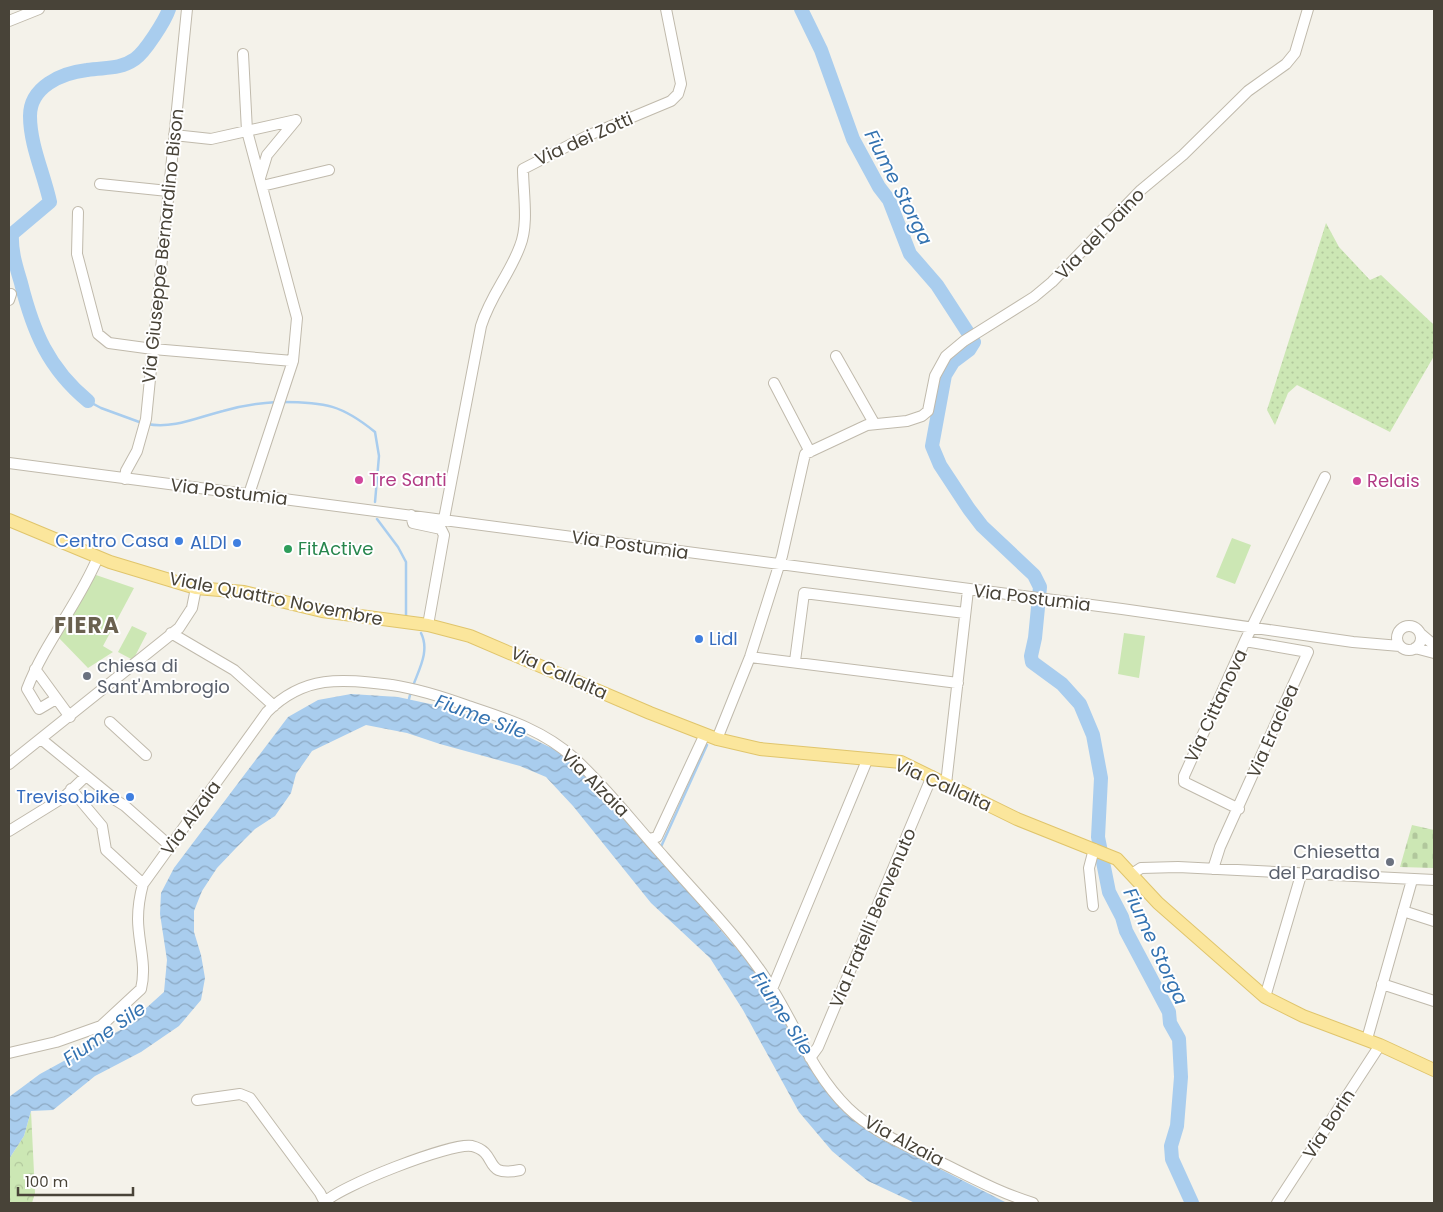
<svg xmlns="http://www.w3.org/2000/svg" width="1443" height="1212" viewBox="0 0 1443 1212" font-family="Poppins,sans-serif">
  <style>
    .grass { fill: url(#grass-dots) }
    .forest { fill: url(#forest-crowns) }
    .cemetery { fill: url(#cemetery-stones) }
    .garden { fill: #cce7b4 }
    .water { fill: url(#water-waves) }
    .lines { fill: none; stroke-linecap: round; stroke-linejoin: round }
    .stream { stroke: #a9cdee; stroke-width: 2.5 }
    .river { stroke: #a9cdee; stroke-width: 14 }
    .minor-casing { stroke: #c0baac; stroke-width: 12 }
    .major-casing { stroke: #e0c56c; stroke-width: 14 }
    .minor { stroke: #fff; stroke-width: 10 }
    .major { stroke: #fbe69c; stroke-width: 12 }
    .hotel-dot { fill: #d1479c; stroke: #fff; stroke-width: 2 }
    .shop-dot { fill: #3f7fe0; stroke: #fff; stroke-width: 2 }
    .leisure-dot { fill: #2e9e5b; stroke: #fff; stroke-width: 2 }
    .worship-dot { fill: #6b7280; stroke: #fff; stroke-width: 2 }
    .labels { text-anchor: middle; stroke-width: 4; stroke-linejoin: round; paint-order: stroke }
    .street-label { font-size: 18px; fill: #484338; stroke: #fff }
    .hotel-label { font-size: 18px; fill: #b23c85; stroke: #fff; text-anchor: start }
    .shop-label { font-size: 18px; fill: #366cbe; stroke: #fff; text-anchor: end }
    .leisure-label { font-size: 18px; fill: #27864d; stroke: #fff; text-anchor: start }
    .worship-label { font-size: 18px; fill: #5b616d; stroke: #fff; text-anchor: start }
    .water-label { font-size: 19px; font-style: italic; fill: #3473b1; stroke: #fff }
    .district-label { font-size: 22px; font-weight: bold; letter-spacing: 1px; fill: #6a6150; stroke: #fff }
  </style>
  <defs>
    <pattern id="grass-dots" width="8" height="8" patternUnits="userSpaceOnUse" patternTransform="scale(1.25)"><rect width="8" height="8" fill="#cce7b4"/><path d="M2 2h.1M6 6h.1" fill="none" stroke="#b1c79c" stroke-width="1.8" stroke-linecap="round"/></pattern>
    <pattern id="forest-crowns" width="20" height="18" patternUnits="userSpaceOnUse" patternTransform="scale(1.25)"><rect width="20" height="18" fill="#cce7b4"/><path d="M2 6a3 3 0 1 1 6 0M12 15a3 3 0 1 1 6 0" fill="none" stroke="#b1c79c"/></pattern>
    <pattern id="cemetery-stones" width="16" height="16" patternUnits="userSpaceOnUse" patternTransform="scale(1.25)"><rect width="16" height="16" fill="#cce7b4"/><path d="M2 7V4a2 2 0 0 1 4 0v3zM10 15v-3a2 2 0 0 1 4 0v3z" fill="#b1c79c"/></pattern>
    <pattern id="water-waves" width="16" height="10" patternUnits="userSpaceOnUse" patternTransform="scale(1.25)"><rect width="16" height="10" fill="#a9cdee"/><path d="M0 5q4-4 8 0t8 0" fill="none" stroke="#8ca8c2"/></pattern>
  </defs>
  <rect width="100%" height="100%" fill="#f4f2ea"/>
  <path class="grass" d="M1326 223 1339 247 1370 280 1381 275 1434 325V356L1390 432 1297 385 1288 393 1275 425 1267 410Z"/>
  <path class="forest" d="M31 1111 35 1193 32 1203H9V1159L24 1136Z"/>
  <path class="cemetery" d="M1412 825 1434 830V868L1400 867Z"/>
  <path class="garden" d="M1232 538 1251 545 1235 584 1216 577Z
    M96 575 134 588 103 646 113 652 88 668 58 637Z
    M132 626 147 633 133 660 118 652Z
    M1124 633 1145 636 1139 678 1118 674Z"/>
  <path class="water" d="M351 694 398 697 444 707 520 733 556 750 591 781 657 854 762 979 837 1102 877 1137 1007 1203H915L868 1181 832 1151 799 1112 743 1010 710 958 651 903 573 806 546 777 520 766 440 744 407 733 366 725 312 751 296 774 291 793 275 816 255 829 236 848 217 868 202 891 194 911V932L201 955 205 978 201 1000 179 1026 141 1052 95 1076 53 1110 31 1111 24 1136 9 1159V1097L40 1074 124 1028 164 992 167 960 160 914 161 893 174 868 288 717 318 700Z"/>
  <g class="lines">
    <path class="stream" d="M88 401 101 408 142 423
      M282 402C325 402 342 405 375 432L379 456 375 502
      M147 424C174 429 198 417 223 411 240 406 259 403 277 402
      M377 519 398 547 406 562V618
      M413 686C419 669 430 651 421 633
      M408 703 411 691
      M660 849 707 745"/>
    <path class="river" d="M801 9 821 50 853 139 879 187 889 200 910 254 937 285 974 342 969 350 953 362 945 375 932 446 940 465 969 509 982 526 1034 575 1040 587 1035 638 1031 656 1032 662 1062 684 1080 704 1093 735 1101 778 1098 837 1109 892 1122 917 1126 931 1169 1012 1170 1023 1179 1039 1181 1077 1177 1126 1171 1146 1172 1159 1192 1203
      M88 401C48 368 33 331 21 283 16 266 11 251 12 234L50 202C44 174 30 145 30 116 30 87 61 73 87 70 105 67 119 70 135 59 145 52 165 21 169 9"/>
    <g class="minor-casing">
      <path id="minor" d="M9 21 39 9
        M243 54 247 131 297 318 293 361 249 494
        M174 135 211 139 296 120
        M260 178 267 155 296 120
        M100 184 168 191
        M262 186 329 170
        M78 212 77 254 98 334 109 343 153 349 293 361
        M9 300 11 294
        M836 356 874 423
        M774 383 810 452
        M9 463 1122 609 1353 642 1400 646
        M125 479 126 471 137 451 146 419 187 9
        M411 515 413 523 441 529 444 535 428 625
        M444 519 481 326C491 294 509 276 520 246 529 224 523 192 523 169L587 136 671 101 678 94 681 84 666 9
        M1397 638a12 12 0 1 1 24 0a12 12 0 1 1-24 0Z
        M171 633 234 670 274 706
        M1421 634 1434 645
        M1415 648 1434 653
        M750 657 958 683
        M795 661 804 593 965 613
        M35 669 70 717
        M56 699 39 709 27 689C45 642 79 603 98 557
        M110 722 146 755
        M41 739 117 801 125 806 170 846
        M717 739 750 657 782 556 805 454 867 425 907 421 922 416 928 411 935 376 946 356 964 341 1034 297 1052 282 1141 190 1183 155 1248 91 1286 64 1295 53 1308 9
        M9 764 179 628 192 608 196 588
        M946 784 968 590
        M71 789 102 826 106 850 143 884
        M1239 809 1184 782V776L1245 641 1325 477
        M9 831 64 797 86 776
        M649 839 657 837 705 734
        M1213 869 1220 847 1308 652 1245 641
        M1132 874 1141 868 1178 867 1434 880
        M1093 906 1089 868 1094 849
        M1403 911 1434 921
        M1382 984 1434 1001
        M772 989 868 758
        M1265 997 1301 875
        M1367 1039 1412 880
        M9 1053 56 1042 101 1026 141 989C147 965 138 942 138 919 138 906 140 895 143 884L267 712C305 674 342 679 392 685 418 689 443 697 468 706 507 719 543 730 574 758 607 788 634 824 664 857 699 897 737 935 766 979 795 1022 810 1071 848 1108 874 1133 907 1145 938 1161 969 1176 1000 1193 1033 1203
        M810 1058 818 1047 932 776
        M197 1100 240 1094 250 1098 320 1193 324 1201
        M324 1203C337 1187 452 1142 472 1146 500 1153 481 1178 520 1170
        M1277 1203 1380 1045"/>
    </g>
    <g class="major-casing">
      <path id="major" d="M9 520 110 562 196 588 244 592 322 611 428 625 470 636 650 713 717 739 760 749 901 762 1017 819 1117 859 1158 903 1265 997 1303 1016 1380 1045 1434 1070"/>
    </g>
    <use href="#minor" class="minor"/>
    <use href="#major" class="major"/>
  </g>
  <g class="hotel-dot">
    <circle cx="359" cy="480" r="5"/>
    <circle cx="1357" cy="481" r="5"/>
  </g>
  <g class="shop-dot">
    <circle cx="179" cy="541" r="5"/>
    <circle cx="237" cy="543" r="5"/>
    <circle cx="699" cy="639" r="5"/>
    <circle cx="130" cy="797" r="5"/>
  </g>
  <circle class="leisure-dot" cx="288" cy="549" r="5"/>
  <g class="worship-dot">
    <circle cx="87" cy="676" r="5"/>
    <circle cx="1390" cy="862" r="5"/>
  </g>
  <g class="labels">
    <g class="street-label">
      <text transform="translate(584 139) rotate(-24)" y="6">Via dei Zotti</text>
      <text transform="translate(1100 234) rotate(-46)" y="6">Via del Daino</text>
      <text transform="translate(163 246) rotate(-84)" y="6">Via Giuseppe Bernardino Bison</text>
      <text transform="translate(229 492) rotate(7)" y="6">Via Postumia</text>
      <text transform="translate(630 545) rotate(8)" y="6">Via Postumia</text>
      <text transform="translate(1032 598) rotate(7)" y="6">Via Postumia</text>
      <text transform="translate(276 599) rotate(11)" y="6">Viale Quattro Novembre</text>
      <text transform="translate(559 673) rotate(24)" y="6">Via Callalta</text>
      <text transform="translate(1216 706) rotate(-65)" y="6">Via Cittanova</text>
      <text transform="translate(1273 731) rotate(-66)" y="6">Via Eraclea</text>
      <text transform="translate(595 783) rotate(45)" y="6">Via Alzaia</text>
      <text transform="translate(943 785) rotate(24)" y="6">Via Callalta</text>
      <text transform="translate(191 818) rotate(-54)" y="6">Via Alzaia</text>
      <text transform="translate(873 918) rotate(-67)" y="6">Via Fratelli Benvenuto</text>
      <text transform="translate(1329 1124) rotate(-57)" y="6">Via Borin</text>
      <text transform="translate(904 1141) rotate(28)" y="6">Via Alzaia</text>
    </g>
    <g class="hotel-label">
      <text x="369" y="486">Tre Santi</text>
      <text x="1367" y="487">Relais</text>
    </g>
    <g class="shop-label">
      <text x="169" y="547">Centro Casa</text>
      <text x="227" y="549">ALDI</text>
      <text x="709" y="645" text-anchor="start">Lidl</text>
      <text x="120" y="803">Treviso.bike</text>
    </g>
    <g class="leisure-label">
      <text x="298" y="555">FitActive</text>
    </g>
    <g class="worship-label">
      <text x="97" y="672">chiesa di<tspan x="97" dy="21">Sant'Ambrogio</tspan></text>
      <text x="1380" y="858" text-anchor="end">Chiesetta<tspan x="1380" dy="21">del Paradiso</tspan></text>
    </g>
    <g class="water-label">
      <text transform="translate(899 187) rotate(63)" y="7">Fiume Storga</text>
      <text transform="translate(481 716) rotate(20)" y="7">Fiume Sile</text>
      <text transform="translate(1156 946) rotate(65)" y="7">Fiume Storga</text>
      <text transform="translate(783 1013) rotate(57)" y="7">Fiume Sile</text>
      <text transform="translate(104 1033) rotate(-35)" y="7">Fiume Sile</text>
    </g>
    <g class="district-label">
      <text x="87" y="633">FIERA</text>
    </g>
  </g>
  <rect width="1443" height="1212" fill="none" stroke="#484338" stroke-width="20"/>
  <path d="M18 1187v8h115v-8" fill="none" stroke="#484338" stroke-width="2.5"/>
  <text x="25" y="1187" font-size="15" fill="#484338" stroke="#ffffff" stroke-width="4" paint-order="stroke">100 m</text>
</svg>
